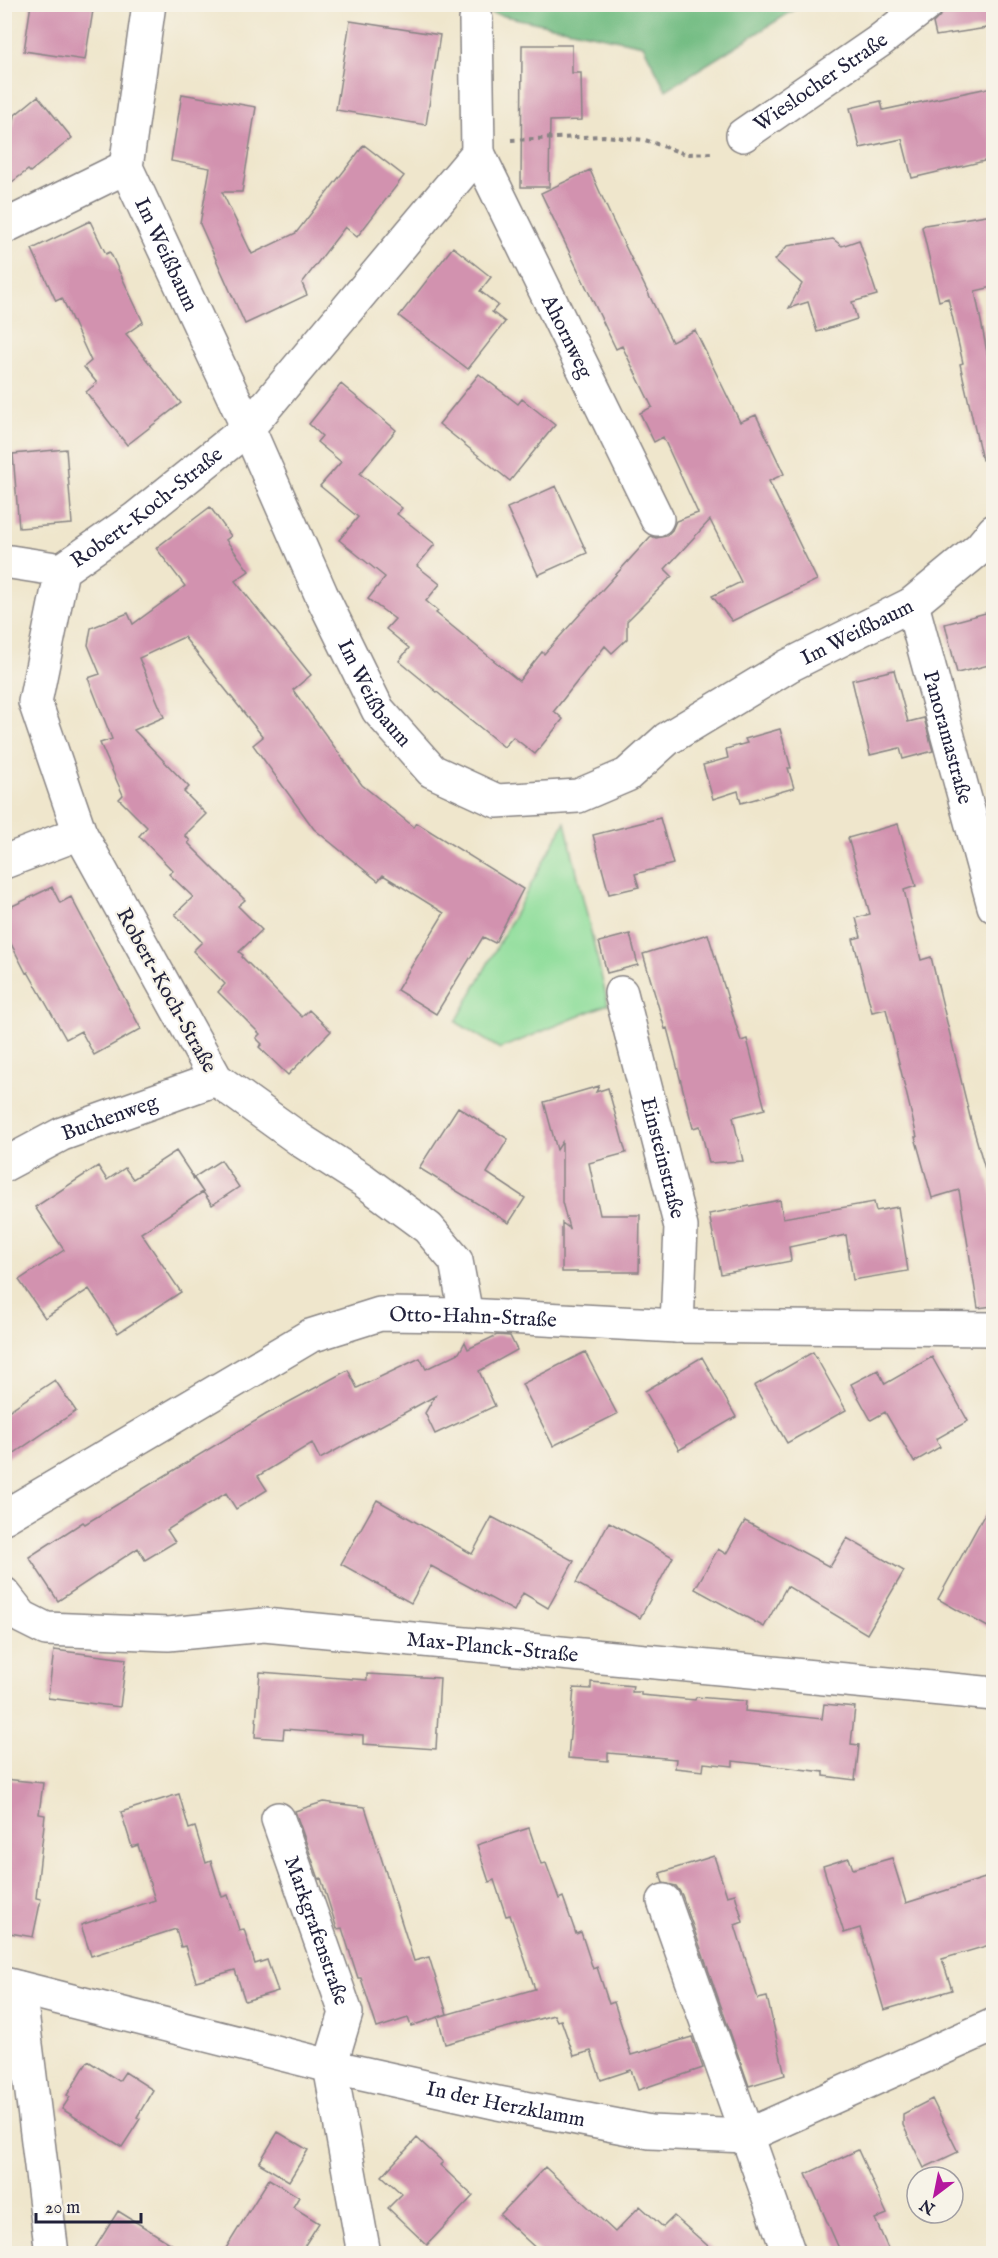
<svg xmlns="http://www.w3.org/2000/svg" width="998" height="2258" viewBox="0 0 998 2258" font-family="'IM FELL English',serif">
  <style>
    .green { fill: #91de9c; stroke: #5a806c; stroke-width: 1.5 }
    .forest { fill: #74bd84; stroke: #4b7060; stroke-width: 1.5 }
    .building { fill: #d292af }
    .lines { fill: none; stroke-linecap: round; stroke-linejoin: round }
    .minor-casing { stroke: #888484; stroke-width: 36 }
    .path { stroke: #888484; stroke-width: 4; stroke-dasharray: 4.5 4.5; stroke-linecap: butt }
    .minor { stroke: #fff; stroke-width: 33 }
    .labels { text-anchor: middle; stroke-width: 4.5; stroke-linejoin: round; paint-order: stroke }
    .street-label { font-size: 21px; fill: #22223b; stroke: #f7f3e8 }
  </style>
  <rect width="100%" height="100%" fill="#f7f3e8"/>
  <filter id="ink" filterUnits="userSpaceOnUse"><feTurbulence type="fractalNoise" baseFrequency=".0167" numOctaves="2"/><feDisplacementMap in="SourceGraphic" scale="12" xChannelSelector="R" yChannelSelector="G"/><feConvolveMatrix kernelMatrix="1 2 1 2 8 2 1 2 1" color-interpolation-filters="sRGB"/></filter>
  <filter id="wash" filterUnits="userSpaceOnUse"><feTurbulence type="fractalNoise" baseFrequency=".008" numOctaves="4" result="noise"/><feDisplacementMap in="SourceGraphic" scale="24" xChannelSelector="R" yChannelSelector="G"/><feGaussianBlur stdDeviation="1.35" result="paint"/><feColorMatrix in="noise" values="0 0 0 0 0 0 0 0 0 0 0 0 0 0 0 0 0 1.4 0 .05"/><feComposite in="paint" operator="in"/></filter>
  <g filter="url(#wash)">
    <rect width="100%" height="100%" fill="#efe6cc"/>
    <path class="green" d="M565 822 608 1004 500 1049 456 1022Z"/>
    <path class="forest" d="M478 4 802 5 666 90 643 45 476 10Z"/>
    <g id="blocks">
      <path class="building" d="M31 4H94L85 60 24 51Z
        M945 4H993V27L936 36 933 23 944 12Z
        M350 21 440 35 426 125 336 110Z
        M522 45H572V73H581L582 120 550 121 549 187H521Z
        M993 87V159L912 178 902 139 860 148 850 108 881 101 883 110Z
        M182 94 256 107 242 192H222L252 254 296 233 364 145 404 176 357 237 345 227 302 283 307 295 245 324 200 224 210 168 171 161Z
        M38 96 72 138 30 172 28 170 4 188V116L13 127 15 115Z
        M590 170 612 219 672 342 695 330 740 422 756 415 784 474 769 481 817 580 732 621 712 596 741 582 710 520 665 569 672 576 627 621V639L612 653 605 646 554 711 563 719 535 754 513 737 504 747 399 661 409 648 386 629 395 619 368 599 385 577 339 540 358 517 320 486 341 462 317 442 322 436 309 424 341 384 396 430 360 474 402 508 397 514 435 544 417 566 440 584 426 601 438 611 436 613 519 681 542 652 544 654 651 536 656 538 666 536 672 530 676 521 698 513 663 437 654 442 640 413 652 407 622 346 616 349 541 193Z
        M993 214V287L975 291 988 357 993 356V458L982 460 960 364 963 363 948 298 939 301 922 227 925 225Z
        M90 221 106 254 110 252 143 322 126 334 181 403 127 445 86 392 97 383 84 367 91 361 62 298 56 301 32 249Z
        M833 239 842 246 859 240 877 295 852 302 857 319 817 332 808 302 789 308 802 284 775 260 787 246Z
        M453 247 491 277 480 291 498 305 492 312 505 322 468 369 399 316Z
        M479 374 518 404 522 399 555 425 510 481 439 424Z
        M66 449 72 524 19 528 13 454Z
        M556 486 587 553 538 575 507 508Z
        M210 507 231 536 226 540 249 571 235 581 311 675 293 690 362 785 414 827 417 823 523 889 495 943 483 937 436 1014 397 990 444 913 383 875 378 881 314 829 253 745 263 737 184 637 139 658 164 717 134 730 189 787 184 792 206 814 185 835 190 841 188 843 245 900 238 906 262 930 239 952 243 955 242 957 302 1017 309 1010 331 1031 288 1075 259 1047 262 1044 256 1038 260 1034 218 992 225 984 193 951 202 942 175 914 193 897 169 874 173 871 139 836 147 827 119 799 123 795 100 743 112 739 88 678 100 674 88 645 91 628 128 613 133 624 185 586 156 548Z
        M993 611V664L957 673 945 624Z
        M894 670 908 722 924 718 933 751 903 759 900 748 870 755 852 680Z
        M780 729 791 768H788L794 788 741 803 738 791 713 799 703 765 728 758 726 749 747 743 745 739Z
        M660 818 673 864 635 874 639 887 609 894 593 835Z
        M898 824 916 886 904 890 912 924 921 960 931 957 971 1121 993 1196V1306L978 1308 959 1190 932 1198 915 1137H917L886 1009 872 1012 853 939 861 937 856 918 870 914 848 838Z
        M52 887 60 903 71 897 141 1029 94 1055 81 1031 66 1039 28 972 26 973 4 930V910Z
        M630 934 638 965 607 973 599 942Z
        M708 934 741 1041 747 1039 765 1109 733 1117 743 1161 709 1163 700 1126 693 1128 667 1028 665 1029 643 954Z
        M599 1086 596 1092 608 1088 626 1153 589 1163 600 1215H640L639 1272H562V1223L569 1228 562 1202V1142L557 1150 544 1102Z
        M458 1107 508 1139 487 1173 525 1198 509 1223 419 1168Z
        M176 1151 203 1192 141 1233 181 1292 118 1333 89 1289 45 1318 19 1280 64 1250 35 1207 98 1166 107 1180 125 1168 133 1179Z
        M221 1160 239 1187 212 1205 193 1178Z
        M780 1200 783 1218 874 1202 876 1211 898 1207 908 1271 853 1280 846 1235 789 1247 791 1261 721 1274 709 1214Z
        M497 1335 510 1336 517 1350 479 1371 495 1406 435 1434 425 1413 435 1396 320 1459 312 1443 258 1476 267 1490 236 1509 226 1493 167 1530 175 1542 145 1560 138 1548 58 1601 29 1557 83 1522 85 1524 267 1414 348 1370 357 1388 420 1358 426 1369 459 1353 465 1342 468 1349Z
        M585 1352 617 1414 553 1446 522 1384Z
        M813 1352 846 1410 787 1443 754 1386Z
        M702 1357 736 1417 679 1450 645 1391Z
        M932 1357 968 1421 936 1439 940 1447 914 1462 885 1412 871 1420 851 1384 878 1370 885 1384Z
        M55 1380 76 1411 4 1460V1414Z
        M993 1499V1630L938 1599Z
        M377 1500 472 1554 492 1517 574 1561 548 1608 523 1593 514 1611 431 1566 411 1603 341 1564Z
        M745 1521 830 1567 847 1538 904 1571 867 1634 787 1586 764 1627 695 1589 718 1549 726 1554Z
        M609 1522 673 1557 640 1618 576 1583Z
        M54 1650 126 1659 120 1707 48 1698Z
        M260 1672 367 1680V1674L440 1678 436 1749 363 1744V1735L284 1729 283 1739 255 1737Z
        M591 1682 633 1686 632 1692H641V1695L695 1700 696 1697 746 1701 745 1711 822 1719 824 1704 855 1707 851 1744 859 1745 855 1780 824 1776V1772L733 1761V1766L704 1763 703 1771 675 1768 676 1759 608 1753V1761L568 1758 574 1688 591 1689Z
        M4 1779 43 1783 39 1814 45 1815 36 1898 41 1899 33 1937 4 1932Z
        M179 1794 189 1829 195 1827 206 1863 211 1861 222 1897 228 1895 239 1930 244 1929 255 1964 267 1960 278 1991 245 2001 235 1970 196 1981 185 1946 181 1947 176 1929 91 1956 81 1925 155 1900 138 1845 132 1847 121 1812Z
        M323 1802 365 1807 414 1961 429 1957 447 2014 411 2026 408 2018 377 2028 361 1978H358L342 1928 337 1929 321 1878 319 1879 295 1811Z
        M529 1828 541 1864 546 1863 559 1899 563 1897 576 1934 581 1932 593 1969 597 1967 609 2004 614 2002 631 2055 692 2037 703 2068 638 2090 631 2070 601 2080 591 2051 574 2056 561 2020 557 2021 554 2015 445 2044 438 2017 535 1989 510 1915 506 1916 494 1880 489 1882 477 1845Z
        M714 1856 727 1896 735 1894 743 1922 735 1925 758 1999 767 1997 785 2075 749 2086 682 1895 676 1886 663 1883 660 1873Z
        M849 1858 853 1869 892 1858 906 1903 985 1878 993 1906V1944L942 1959 952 1990 884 2010 860 1928 844 1933 823 1866Z
        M88 2061 119 2081 125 2072 153 2090 137 2117 140 2119 122 2147 62 2109 70 2097 67 2095Z
        M932 2099 958 2152 924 2168 903 2125V2114Z
        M278 2132 308 2150 289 2181 259 2163Z
        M417 2138 443 2162 440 2165 473 2196 427 2245 388 2208 402 2194 382 2176Z
        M858 2150 887 2214 875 2219 890 2253H841L806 2174Z
        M545 2167 615 2232 640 2206 663 2227 674 2216 716 2253H541L500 2215Z
        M269 2179 299 2197 293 2207 319 2223 300 2253H223Z
        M118 2211 186 2253H92Z"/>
    </g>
  </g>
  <g filter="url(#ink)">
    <use href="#blocks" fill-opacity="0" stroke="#888484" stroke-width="1.5"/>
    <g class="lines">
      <g class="minor-casing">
        <g id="minor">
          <path id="s1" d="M149 4 126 167 248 428 321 594 378 710 432 771 497 801 578 796 627 775 667 739 788 666 912 604 980 548 994 531"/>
          <path id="s2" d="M743 135 878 42 927 4"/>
          <path id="s3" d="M478 153 657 519"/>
          <path d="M4 227 126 167"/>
          <path d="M4 561 62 570"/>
          <path id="s4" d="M912 604 994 906"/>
          <path d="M4 862 80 833"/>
          <path id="s5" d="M621 993 681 1227 677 1326"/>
          <path id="s6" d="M4 1165 62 1134 216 1079"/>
          <path id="s7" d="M466 1315 456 1261 428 1228 363 1180 302 1141 216 1079 80 833 35 702 62 570 135 519 248 428 478 153 476 20"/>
          <path id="s8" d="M4 1517 310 1336 380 1314 466 1315 677 1326 994 1329"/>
          <path id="s9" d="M4 1594 22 1617 46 1629 168 1634 264 1625 994 1694"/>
          <path id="s10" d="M278 1819 346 2013 330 2066 364 2254"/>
          <path d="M664 1901 789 2254"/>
          <path id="s11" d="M4 1984 330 2066 498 2103 650 2132 746 2136 994 2025"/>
          <path d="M19 1988 52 2254"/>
        </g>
      </g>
      <path class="path" d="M511 140 604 136 645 140 685 154 714 153"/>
      <use href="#minor" class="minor"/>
    </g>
  </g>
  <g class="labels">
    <g class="street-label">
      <text dy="7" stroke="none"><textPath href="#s2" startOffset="94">Wieslocher Straße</textPath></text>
      <text dy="7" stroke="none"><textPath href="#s1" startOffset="261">Im Weißbaum</textPath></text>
      <text dy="7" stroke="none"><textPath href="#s3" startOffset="204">Ahornweg</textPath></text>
      <text dy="7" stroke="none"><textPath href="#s7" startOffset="1017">Robert-Koch-Straße</textPath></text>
      <text dy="7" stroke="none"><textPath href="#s1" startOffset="1323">Im Weißbaum</textPath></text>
      <text dy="7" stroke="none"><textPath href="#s1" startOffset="747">Im Weißbaum</textPath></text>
      <text dy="7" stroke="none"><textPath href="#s4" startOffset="138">Panoramastraße</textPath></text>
      <text transform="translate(167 990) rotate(61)" y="7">Robert-Koch-Straße</text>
      <text dy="7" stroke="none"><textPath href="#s6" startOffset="116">Buchenweg</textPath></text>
      <text dy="7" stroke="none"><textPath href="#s5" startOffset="170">Einsteinstraße</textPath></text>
      <text dy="7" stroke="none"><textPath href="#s8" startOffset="522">Otto-Hahn-Straße</textPath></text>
      <text dy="7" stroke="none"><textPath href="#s9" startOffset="504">Max-Planck-Straße</textPath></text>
      <text dy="7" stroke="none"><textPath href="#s10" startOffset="118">Markgrafenstraße</textPath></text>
      <text dy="7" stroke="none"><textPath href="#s11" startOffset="516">In der Herzklamm</textPath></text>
    </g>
  </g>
  <rect width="998" height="2258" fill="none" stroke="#f7f3e8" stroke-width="24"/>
  <g transform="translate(935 2195) rotate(212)"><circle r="28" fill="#f7f3e8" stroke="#a29fa3" stroke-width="1.5"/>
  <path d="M0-4.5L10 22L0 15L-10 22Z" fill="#b5179e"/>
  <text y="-9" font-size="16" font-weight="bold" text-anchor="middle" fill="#22223b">N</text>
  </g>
  <path d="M36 2213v9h105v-9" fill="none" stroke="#22223b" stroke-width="3"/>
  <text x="45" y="2213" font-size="18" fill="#22223b" stroke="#f7f3e8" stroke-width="4.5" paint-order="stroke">20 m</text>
</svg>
